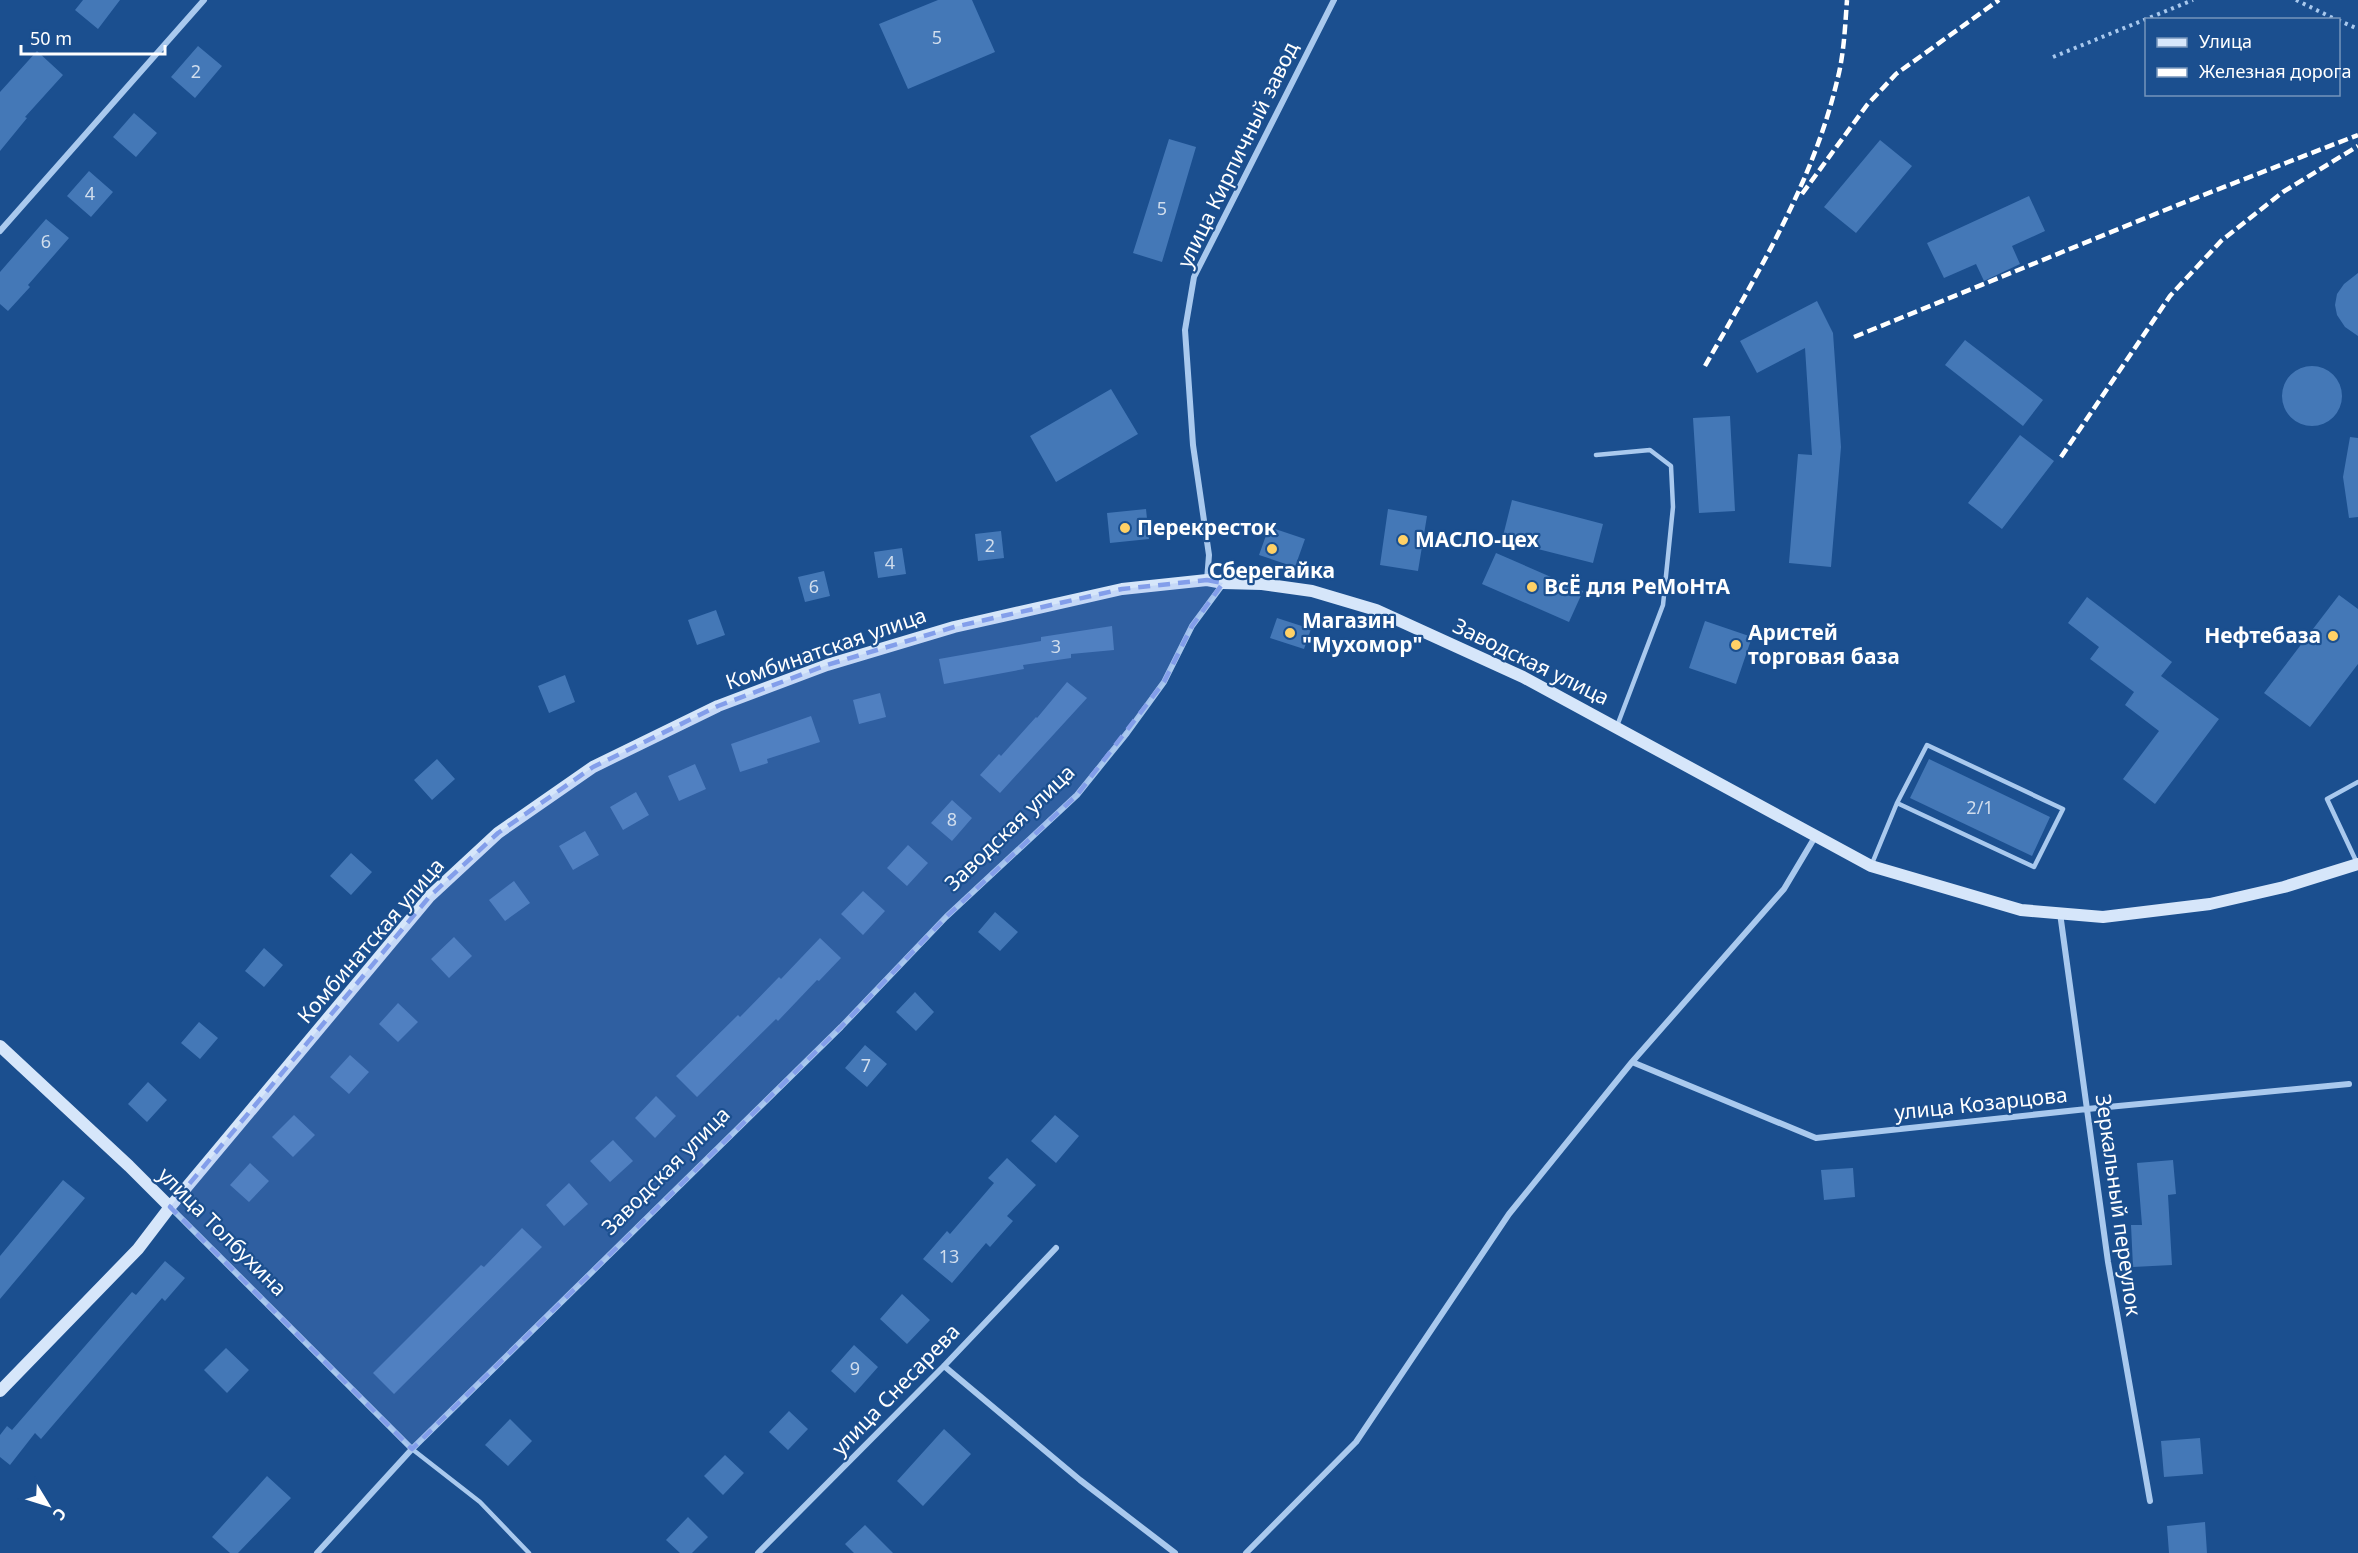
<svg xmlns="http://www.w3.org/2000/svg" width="2358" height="1553" viewBox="0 0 2358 1553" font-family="'Noto Sans',sans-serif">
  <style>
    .building { fill: #4478b7 }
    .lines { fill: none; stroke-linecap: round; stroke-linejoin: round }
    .path { stroke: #a9c9ee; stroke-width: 4; stroke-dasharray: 3 4.5; stroke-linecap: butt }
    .lane { stroke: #a9c9ee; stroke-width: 4.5 }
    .street { stroke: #a9c9ee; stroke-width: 6 }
    .secondary { stroke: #d6e6fa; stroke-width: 12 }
    .rail { stroke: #fff; stroke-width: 4.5; stroke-dasharray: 10 4.5; stroke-linecap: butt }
    .marked { fill: #839eea; fill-opacity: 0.2; stroke: #839eea; stroke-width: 4.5; stroke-dasharray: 12 8; stroke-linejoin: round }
    .poi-dot { fill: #ffd166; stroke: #1b4f8f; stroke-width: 2 }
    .labels { text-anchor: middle; stroke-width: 4.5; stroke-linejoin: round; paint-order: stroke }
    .number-label { font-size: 18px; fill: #d0dded }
    .street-label { font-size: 21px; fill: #fff; stroke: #1b4f8f }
    .poi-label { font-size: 21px; font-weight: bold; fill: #fff; stroke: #1b4f8f; text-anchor: start }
  </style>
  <rect width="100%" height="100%" fill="#1b4f8f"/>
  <path class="building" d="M83 0H120L98 29 75 10Z
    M938 0H972L995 52 908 89 879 24Z
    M198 46 222 66 195 98 171 77Z
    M37 51 63 75 25 117 27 118 0 151V92Z
    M134 113 157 133 136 157 113 137Z
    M1169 139 1196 147 1162 262 1133 253Z
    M1880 140 1912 166 1856 233 1824 207Z
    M89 171 113 192 91 217 67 196Z
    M2029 196 2045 231 2012 246 2020 264 1984 281 1976 264 1944 278 1927 243Z
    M46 219 69 238 28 285 30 287 8 311 0 304V272Z
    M2358 273V336L2345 327 2337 315 2335 305 2337 294 2344 284Z
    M1817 301 1833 333 1841 447 1831 567 1789 563 1798 454 1812 455 1805 348 1757 373 1740 341Z
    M1965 340 2043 400 2023 426 1945 365Z
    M2282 396a30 30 0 1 1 60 0a30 30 0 1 1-60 0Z
    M1111 389 1138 434 1056 482 1030 436Z
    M1730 416 1735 511 1699 513 1693 418Z
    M2020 435 2054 461 2002 529 1968 503Z
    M2350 437 2358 438V517L2349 518 2343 477Z
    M1512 500 1603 524 1593 563 1502 540Z
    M1146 509 1149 539 1110 543 1107 513Z
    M1388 509 1427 516 1418 571 1380 565Z
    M1269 527 1305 539 1295 567 1259 555Z
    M1001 531 1004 558 978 561 975 534Z
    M902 548 906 574 878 578 874 552Z
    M1496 553 1583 591 1569 622 1482 584Z
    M824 571 830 596 805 602 798 577Z
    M2339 595 2358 609V664L2310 727 2264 693Z
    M2087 597 2172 662 2161 676 2219 719 2155 804 2123 779 2159 731 2125 705 2134 692 2090 659 2099 647 2068 623Z
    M716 610 725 635 697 645 688 620Z
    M1277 618 1311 629 1304 649 1270 638Z
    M1705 621 1752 637 1736 684 1689 668Z
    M1112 626 1114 650 1071 654V658L1023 665 1024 669 944 684 939 659 1041 641V637Z
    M565 675 575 702 549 713 538 686Z
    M1067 682 1087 698 1000 793 980 775 999 754 1001 756 1036 717 1037 718Z
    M880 693 886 717 859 724 853 700Z
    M811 716 820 742 767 759 768 763 740 772 731 744Z
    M437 759 455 779 432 800 414 780Z
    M1929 759 2050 817 2032 856 1910 798Z
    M695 764 706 789 679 801 668 776Z
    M636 792 649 815 623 830 610 807Z
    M952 800 972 818 952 841 931 823Z
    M585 831 599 855 573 870 559 846Z
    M908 845 928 863 907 886 887 868Z
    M351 853 372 872 351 895 330 876Z
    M514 881 530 903 505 921 489 900Z
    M863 891 885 911 863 935 841 914Z
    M995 912 1018 932 1000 951 978 932Z
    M454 937 472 956 449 978 431 959Z
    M820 938 841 958 819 981 817 980 778 1021 776 1019 697 1097 676 1076 738 1015 740 1017 779 977 781 979Z
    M264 948 283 965 264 987 245 971Z
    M915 992 934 1012 916 1031 896 1012Z
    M398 1003 418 1022 398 1042 379 1024Z
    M199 1022 218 1038 200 1059 181 1043Z
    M865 1045 887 1064 867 1087 845 1068Z
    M350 1055 369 1072 349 1094 330 1077Z
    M148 1082 167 1100 147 1122 128 1104Z
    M656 1096 676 1116 655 1138 635 1118Z
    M294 1115 315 1135 293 1157 272 1137Z
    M1055 1115 1079 1136 1056 1163 1031 1141Z
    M613 1140 633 1161 610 1182 590 1161Z
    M1007 1158 1036 1185 1007 1216 1013 1221 990 1247 986 1243 952 1283 923 1259 947 1231 950 1234 994 1183 988 1178Z
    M2173 1160 2176 1194 2168 1195 2172 1265 2133 1267 2131 1225H2142L2137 1163Z
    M250 1163 269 1181 249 1202 230 1185Z
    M1853 1168 1855 1197 1824 1200 1821 1170Z
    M63 1180 85 1198 0 1299V1256Z
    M569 1183 588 1204 564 1226 546 1205Z
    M522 1228 542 1247 394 1394 373 1373 481 1265 484 1267Z
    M165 1261 185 1278 165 1301 162 1298 41 1439 35 1433 10 1465 0 1457V1435L7 1426 12 1430 132 1292 136 1295Z
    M902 1294 930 1320 907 1344 880 1319Z
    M854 1345 878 1367 855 1393 831 1371Z
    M226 1348 249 1370 227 1393 204 1370Z
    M789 1411 808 1429 788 1450 769 1432Z
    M510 1419 532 1441 508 1466 485 1445Z
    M944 1429 971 1454 923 1506 897 1481Z
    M2200 1438 2203 1474 2164 1477 2161 1441Z
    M725 1455 744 1473 723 1495 704 1476Z
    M267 1476 291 1498 238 1553H230L212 1537Z
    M688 1517 708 1537 692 1553H680L666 1540Z
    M2205 1522 2207 1553H2169L2167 1526Z
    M865 1525 893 1553H854L845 1544Z"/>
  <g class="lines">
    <path class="path" d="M2296 0 2337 20
      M2338 20 2358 29
      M2053 57 2193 0"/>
    <path class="lane" d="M1596 455 1650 450 1671 466 1673 507 1663 605 1617 726
      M2357 863 2327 799 2358 782
      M1871 866 1897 803 1927 745 2063 809 2034 867 1897 803
      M412 1449 480 1502 529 1553"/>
    <path class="street" d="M0 231 204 0
      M1207 580 1209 555 1193 445 1185 330 1194 277 1334 0
      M2060 913 2108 1262 2150 1501
      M1632 1062 1816 1138 2087 1109 2349 1084
      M170 1207 412 1449
      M944 1366 1080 1480 1175 1553
      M317 1553 412 1449 841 1027 946 917 1077 795 1127 733 1164 682 1192 626 1223 584
      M758 1553 944 1366 1056 1248
      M1246 1553 1356 1442 1509 1214 1632 1062 1784 889 1815 837"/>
    <path class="secondary" d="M0 1046 129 1166 170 1207
      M0 1391 138 1249 170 1207 430 896 498 833 593 767 718 706 827 665 954 627 1122 589 1207 580 1223 583 1262 584 1312 591 1376 610 1523 677 1871 866 2021 910 2103 917 2210 904 2284 887 2358 864"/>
    <path class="rail" d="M1802 194 1867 105 1896 74 1999 0
      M1854 337 2175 206 2358 135
      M1705 366C1756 276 1813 183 1837 81 1844 55 1845 27 1847 0
      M2061 457 2170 296 2221 241 2283 192 2358 146"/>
  </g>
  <path class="marked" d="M1207 580 1223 583 1192 626 1164 682 1077 795 946 917 841 1027 412 1449 170 1207 430 896 498 833 593 767 718 706 827 665 954 627 1122 589Z"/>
  <g class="poi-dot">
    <circle cx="1125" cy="528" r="6"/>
    <circle cx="1403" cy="540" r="6"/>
    <circle cx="1272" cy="549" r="6"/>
    <circle cx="1532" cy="587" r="6"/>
    <circle cx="1290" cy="633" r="6"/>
    <circle cx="2333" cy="636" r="6"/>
    <circle cx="1736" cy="645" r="6"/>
  </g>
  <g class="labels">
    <g class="number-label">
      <text x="937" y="44">5</text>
      <text x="196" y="78">2</text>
      <text x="90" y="200">4</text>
      <text x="1162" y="215">5</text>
      <text x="46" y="248">6</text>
      <text x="990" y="552">2</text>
      <text x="890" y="569">4</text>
      <text x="814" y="593">6</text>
      <text x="1056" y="653">3</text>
      <text x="1980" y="814">2/1</text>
      <text x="952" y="826">8</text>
      <text x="866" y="1072">7</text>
      <text x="949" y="1263">13</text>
      <text x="855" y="1375">9</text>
    </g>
    <g class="street-label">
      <text transform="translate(1238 155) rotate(-64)" y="7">улица Кирпичный завод</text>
      <text transform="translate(826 649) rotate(-19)" y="7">Комбинатская улица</text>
      <text transform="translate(1531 662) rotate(26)" y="7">Заводская улица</text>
      <text transform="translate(1010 828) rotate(-44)" y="7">Заводская улица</text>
      <text transform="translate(371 941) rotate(-49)" y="7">Комбинатская улица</text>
      <text transform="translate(1981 1104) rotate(-6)" y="7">улица Козарцова</text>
      <text transform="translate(666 1171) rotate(-45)" y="7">Заводская улица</text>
      <text transform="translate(2118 1205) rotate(82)" y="7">Зеркальный переулок</text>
      <text transform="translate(222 1232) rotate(45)" y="7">улица Толбухина</text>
      <text transform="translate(896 1390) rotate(-46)" y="7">улица Снесарева</text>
    </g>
    <g class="poi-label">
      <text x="1137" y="535">Перекресток</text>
      <text x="1415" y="547">МАСЛО-цех</text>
      <text x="1272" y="578" text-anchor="middle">Сберегайка</text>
      <text x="1544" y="594">ВсЁ для РеМоНтА</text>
      <text x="1302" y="628">Магазин<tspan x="1302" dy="24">"Мухомор"</tspan></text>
      <text x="1748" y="640">Аристей<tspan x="1748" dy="24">торговая база</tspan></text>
      <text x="2321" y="643" text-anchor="end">Нефтебаза</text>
    </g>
  </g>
  <rect x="2145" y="18" width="195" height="78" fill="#1b4f8f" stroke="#7695bc" stroke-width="1.5"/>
  <rect x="2157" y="38" width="30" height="9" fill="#d6e6fa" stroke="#7695bc" stroke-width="1.5"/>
  <text x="2199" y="48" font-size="18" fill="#ffffff">Улица</text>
  <rect x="2157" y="68" width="30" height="9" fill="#ffffff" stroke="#7695bc" stroke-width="1.5"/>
  <text x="2199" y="78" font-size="18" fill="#ffffff">Железная дорога</text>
  <g transform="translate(48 1505) rotate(128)" stroke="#1b4f8f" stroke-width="4.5" paint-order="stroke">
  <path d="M0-4.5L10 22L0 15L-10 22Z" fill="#ffffff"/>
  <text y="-9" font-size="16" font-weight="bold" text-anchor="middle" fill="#ffffff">С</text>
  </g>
  <path d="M21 45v9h144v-9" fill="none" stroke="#ffffff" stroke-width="3"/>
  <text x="30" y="45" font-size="18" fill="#ffffff" stroke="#1b4f8f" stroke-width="4.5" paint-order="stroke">50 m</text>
</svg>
